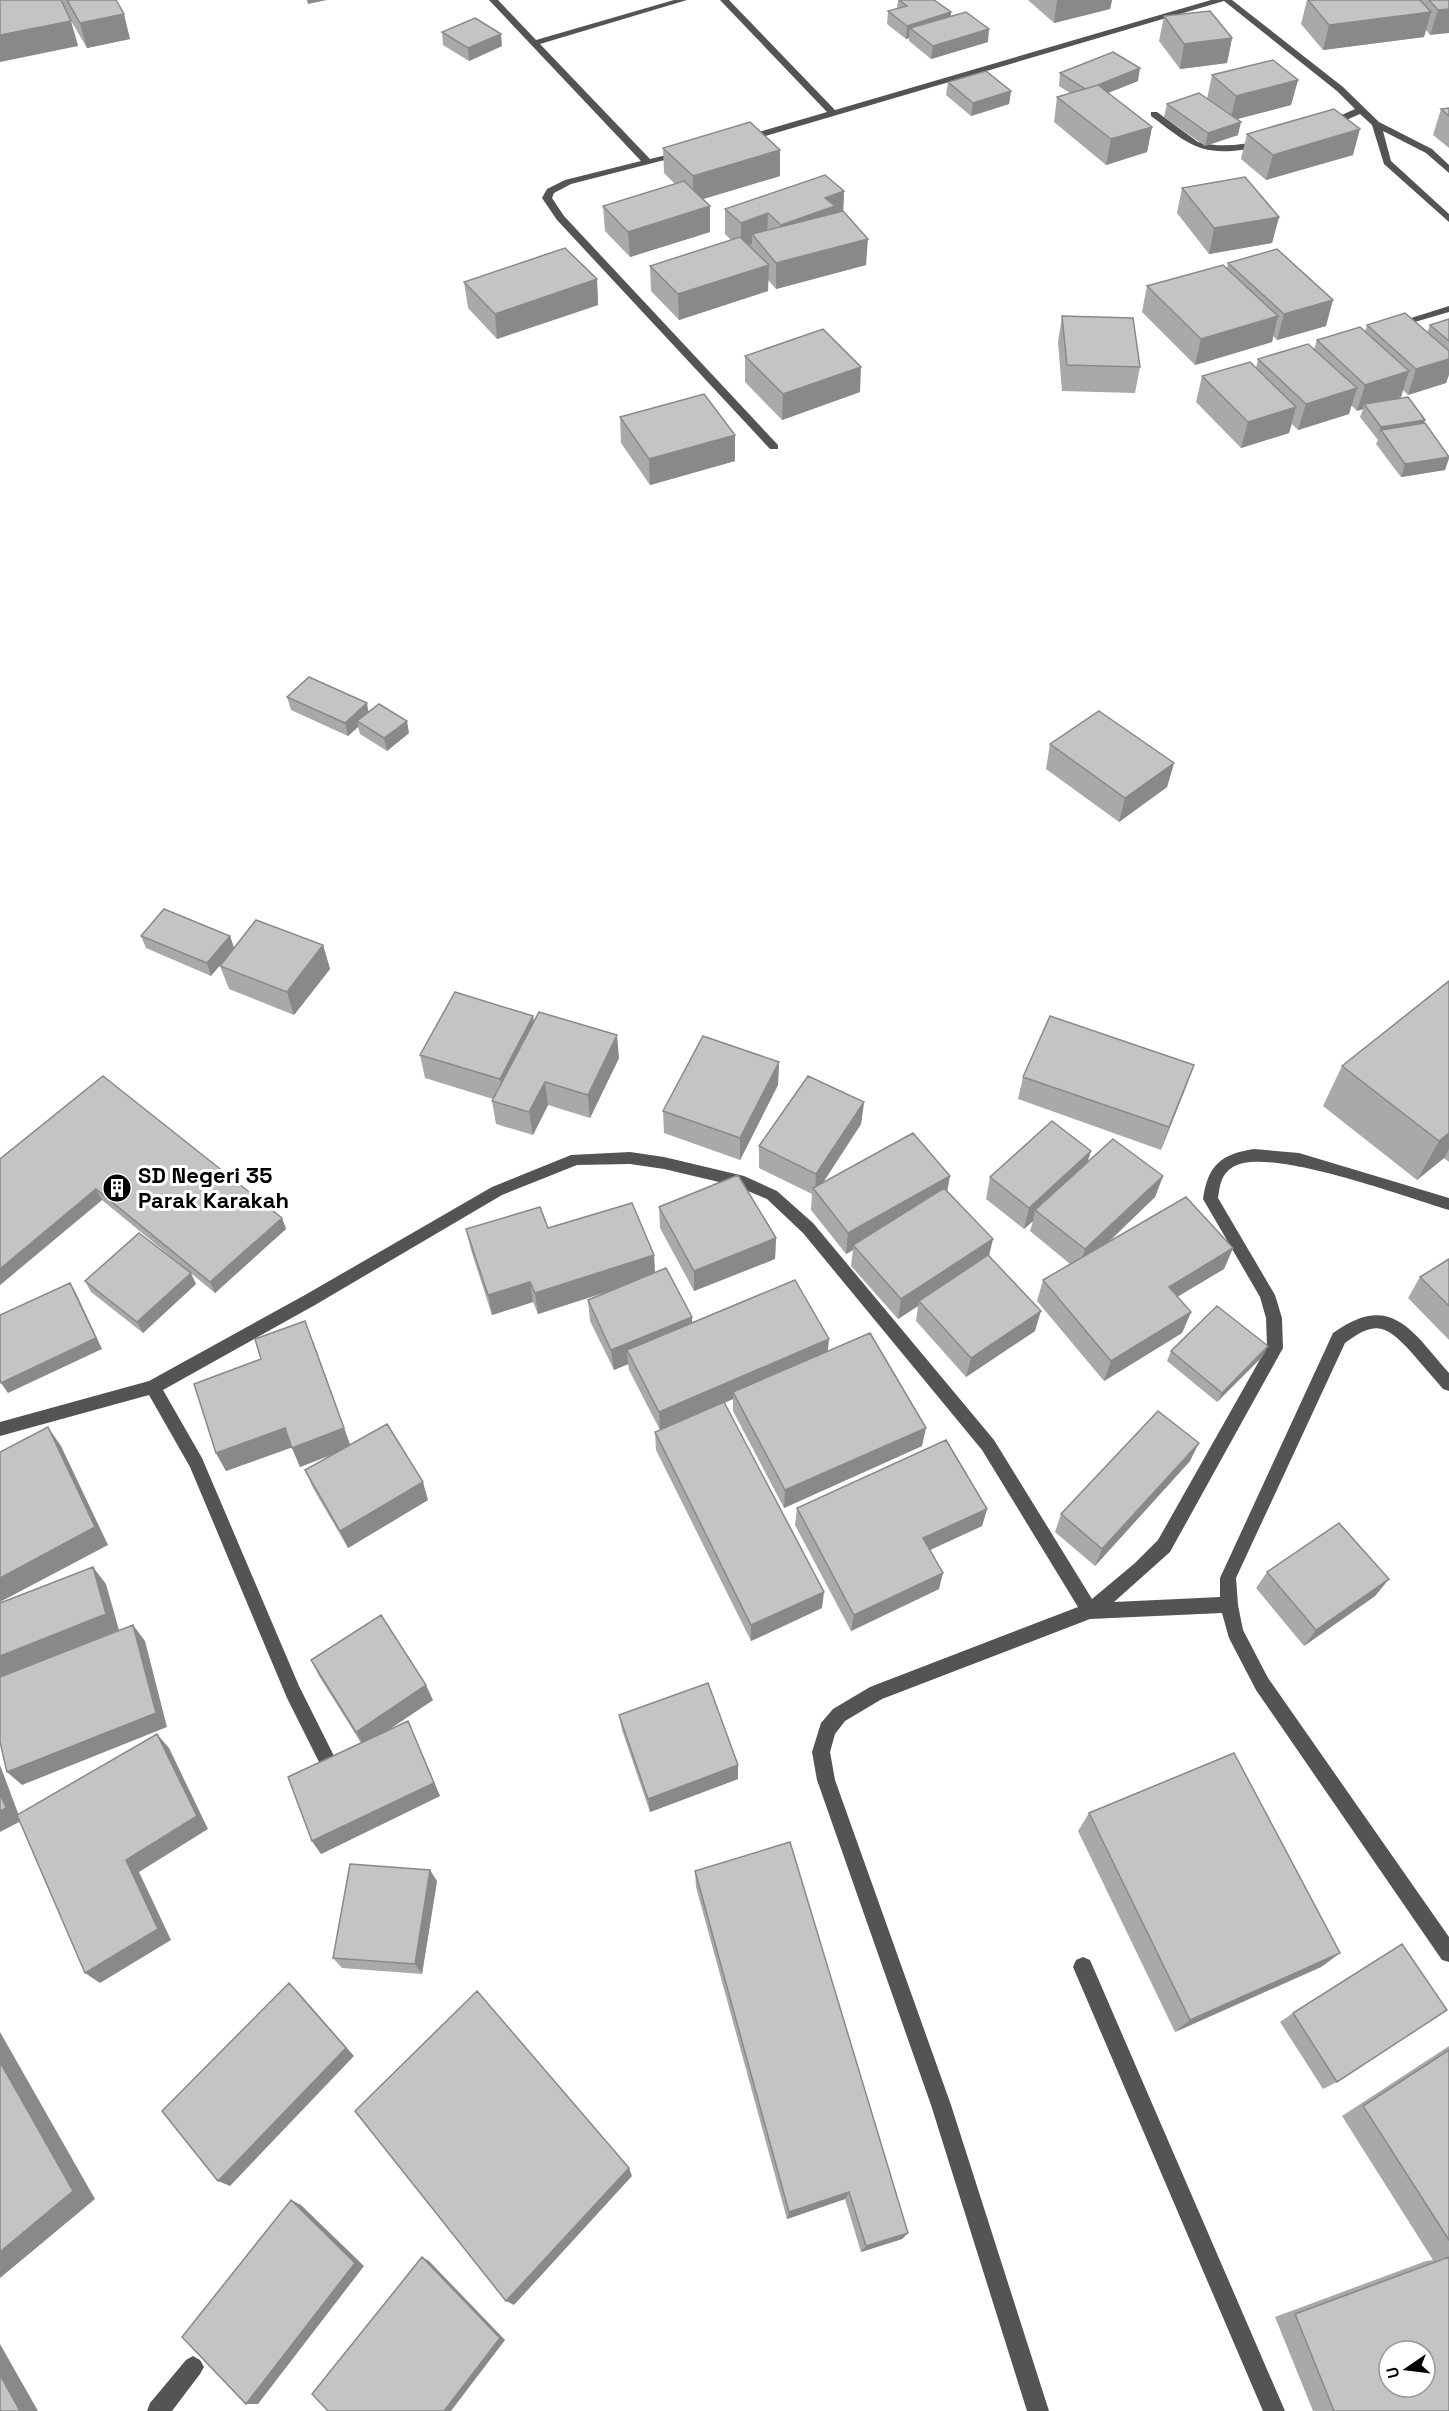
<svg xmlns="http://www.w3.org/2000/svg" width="1449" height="2411" viewBox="0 0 1449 2411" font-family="'Space Grotesk',sans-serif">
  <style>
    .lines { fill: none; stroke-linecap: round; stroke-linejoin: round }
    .minor { fill: #545454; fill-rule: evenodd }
    .wall { fill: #a9a9a9 }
    .shaded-wall { fill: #898989 }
    .building { fill: #c4c4c4; stroke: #898989; stroke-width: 1.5; fill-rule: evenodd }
    .labels { text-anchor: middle; stroke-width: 6; stroke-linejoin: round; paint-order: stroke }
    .poi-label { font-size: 22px; font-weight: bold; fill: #000; stroke: #fff; text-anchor: start }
  </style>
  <rect width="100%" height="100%" fill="#fff"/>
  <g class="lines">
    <path class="minor" d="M489 0H498L536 40 674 0H687L540 44 650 159 683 151 688 154 571 184 554 193 552 198 564 216 778 445V449H770L557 220 542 198 547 189 565 180 641 161Z
      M720 0H729L835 110 1211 0H1232L1343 87 1379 122 1432 149 1449 165V173L1426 153 1383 131 1391 161 1449 214V222L1384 164 1372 125 1360 114 1330 127H1324V123L1355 109 1337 91 1224 1 745 142 740 139 742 137 827 112Z
      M1151 112H1157L1198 142C1220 148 1242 145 1264 140L1269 143C1262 148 1250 149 1241 150 1197 156 1184 140 1151 116Z
      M1449 306V312L1394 328 1389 325Z
      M1254 1149 1299 1153 1449 1198V1210C1408 1198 1266 1145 1233 1167 1221 1174 1220 1185 1218 1198L1275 1295 1282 1318 1283 1348 1170 1552 1114 1602 1220 1597V1578L1333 1333C1391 1291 1412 1331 1449 1373V1391L1443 1389C1433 1377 1422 1365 1412 1353 1387 1326 1377 1319 1345 1343L1236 1578 1238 1605 1243 1630 1268 1678 1449 1937V1962L1442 1960 1256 1690 1229 1638 1222 1613 1090 1619 882 1699 845 1721 835 1734 830 1752 835 1780 951 2105 1049 2411H1027L931 2105 817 1780 812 1752 821 1723 833 1709 870 1687 1078 1607 982 1450 803 1233 767 1199 736 1186 664 1169 630 1164 577 1165 502 1195 315 1305 163 1390 202 1458 299 1686 338 1764 335 1770 329 1773 323 1770 287 1698 190 1467 149 1395 0 1436V1422L149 1381 305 1295 492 1187 571 1155 630 1152 664 1157 744 1176 777 1191 813 1223 994 1440 1092 1599 1135 1563 1158 1540 1267 1347 1266 1318 1260 1297 1203 1199C1208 1165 1221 1154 1254 1149Z
      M1083 1957 1090 1960 1285 2411H1263L1073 1967 1076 1960Z
      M193 2356 200 2360 204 2367 200 2374 172 2411H147L150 2403 186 2360Z"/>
  </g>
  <path class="wall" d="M0 0H116L130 39 87 48 70 19 78 46Z
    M898 0H934L951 12V16L988 42 931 59 909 41V38L906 39 887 24 888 11 897 8Z
    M1028 0H1112L1110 9 1054 23Z
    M1307 0H1449L1430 35 1426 30 1424 37 1323 50 1301 24Z
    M1164 16 1232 38 1227 63 1180 69 1159 41Z
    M442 32 502 46 469 61 443 45Z
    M1060 73 1138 81 1108 93 1152 127 1147 152 1106 165 1054 122 1057 97 1070 93 1059 86Z
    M1212 75 1298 80 1291 105 1237 119 1238 135 1205 146 1164 117 1167 104 1207 99Z
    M948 82 1011 91 1009 104 971 116 946 95Z
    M1449 108V148L1433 135 1441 109Z
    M1247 134 1353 155 1266 180 1241 159Z
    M663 148 780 150V176L703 199 710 232 630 257 605 231 603 206 675 184 664 173Z
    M1182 188 1279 217 1272 243 1209 254 1177 213Z
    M844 191 843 212 866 265 776 289 768 280V291L679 320 651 291 650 266 731 240 725 234V209Z
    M1228 263 1326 326 1277 340 1273 336 1272 342 1195 365 1142 312 1147 286 1227 268Z
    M597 279 598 305 497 339 468 308 464 282Z
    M1062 316 1140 367 1135 393 1062 391 1058 342Z
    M1449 319V375L1446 383 1408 395 1403 390 1401 397 1395 399 1425 420 1424 424 1449 456V459L1445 470 1401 477 1376 444 1378 440 1360 417 1363 409 1357 411 1351 405 1349 414 1298 430 1292 424 1289 433 1241 448 1196 402 1202 376 1256 368 1258 359 1314 349 1317 340 1365 331 1367 325 1427 333 1430 325Z
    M745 356 860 392 782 420 745 382Z
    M620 417 735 435V461L650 485 621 443Z
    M287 697 369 712 409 733 387 751 360 734 358 727 348 736 291 710Z
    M1050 744 1174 763 1167 787 1119 822 1046 769Z
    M141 936H230L234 948 211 976 146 948Z
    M323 945 330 969 294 1015 229 989 220 966Z
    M1449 981V1162L1444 1158 1417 1180 1323 1106 1342 1066Z
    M533 1016 534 1022 619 1058 590 1118 548 1105 533 1135 496 1124 492 1101 493 1099 425 1078 420 1055Z
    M779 1062 778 1085 740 1160 664 1133 663 1111Z
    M1194 1065 1161 1150 1018 1099 1023 1077Z
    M864 1102 861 1124 823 1183 947 1191 989 1256 1035 1331 966 1377 916 1321 918 1306 898 1319 851 1266 853 1250 846 1254 811 1210 812 1194 759 1168V1146Z
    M0 1159 282 1218 286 1229 215 1293 102 1200 0 1285Z
    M1087 1163 1163 1176 1155 1197 1109 1242 1233 1248 1224 1269 1177 1297 1191 1312 1182 1333 1104 1381 1037 1301 1043 1280 1070 1264 1030 1231 1033 1221 1024 1229 986 1199 990 1177Z
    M659 1207 776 1238 775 1259 694 1291 660 1228Z
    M548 1228 654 1255 655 1273 692 1317V1323L827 1352 922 1446 784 1508 733 1411V1399L724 1403 822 1608 751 1641 656 1450 655 1432 660 1430 629 1370 628 1364 614 1370 590 1321 588 1300 616 1289 538 1314 533 1302 492 1315 471 1250 466 1229Z
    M1449 1259V1340L1408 1298 1420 1277Z
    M85 1281 196 1284 143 1333 91 1292Z
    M1171 1351 1263 1356 1217 1402 1167 1361Z
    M194 1384 351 1445 428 1500 348 1548 313 1488 305 1470 339 1452 300 1467 292 1447 226 1471 216 1453Z
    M1190 1461 1095 1566 1055 1532 1061 1514Z
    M797 1508 987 1509 982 1526 930 1550 939 1589 851 1631 795 1525Z
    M1267 1572 1389 1579 1375 1596 1304 1646 1256 1588Z
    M311 1660 433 1700 387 1731 408 1721 440 1796 321 1854 312 1841 361 1743 319 1676Z
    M619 1715 738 1779 650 1812 622 1730Z
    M1089 1813 1340 1953 1321 1967 1175 2032 1078 1831Z
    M695 1871 908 2233 902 2239 861 2252 845 2199 787 2219 696 1887Z
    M437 1881 422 1974 342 1968 333 1958Z
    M1293 2013 1337 2082 1323 2089 1280 2022Z
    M1449 2046V2411H1313L1275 2317 1426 2261 1433 2260 1342 2116Z"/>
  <path class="shaded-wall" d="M307 0H327L308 4Z
    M1057 0H1112L1110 9 1054 23Z
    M1449 9V33L1430 35 1438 10Z
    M951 12 950 25 910 28 909 38 906 39 907 26Z
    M1431 12 1424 37 1323 50 1329 25Z
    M124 14 130 39 87 48 80 23Z
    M71 21 78 46 0 62V35Z
    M989 29 988 42 931 59 933 46Z
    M501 34 502 46 469 61 468 48Z
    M1232 38 1227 63 1180 69 1184 44Z
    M1140 68 1138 81 1085 102 1087 89Z
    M1298 80 1291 105 1230 121 1236 96Z
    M1011 91 1009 104 971 116 973 103Z
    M1241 122 1238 135 1205 146 1208 133Z
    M1152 127 1147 152 1106 165 1111 139Z
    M1360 129 1353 155 1266 180 1273 155Z
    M780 150V176L693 202V176Z
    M844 191 843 217 780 251 781 225 825 198Z
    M710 206V232L630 257 628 232Z
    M768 213 767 239 752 234V244L741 248V223Z
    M1279 217 1272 243 1209 254 1214 228Z
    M868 239 866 265 776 289V263Z
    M769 265 768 291 679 320 678 294Z
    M597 279 598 305 497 339 495 314Z
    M1333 300 1326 326 1277 340 1284 314Z
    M1278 316 1272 342 1195 365 1201 339Z
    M1449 359V374L1446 383 1408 395 1416 369Z
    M861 367 860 392 782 420 783 394Z
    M1409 371 1401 397 1367 408 1364 404 1363 409 1357 411 1365 385Z
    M1357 388 1349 414 1298 430 1306 404Z
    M1296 407 1289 433 1241 448 1248 422Z
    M1425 420 1420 433 1381 430 1377 440 1381 427Z
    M735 435V461L650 485 649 459Z
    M1449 457 1445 470 1401 477 1405 464Z
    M367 703 369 716 357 721 358 727 348 736 345 723Z
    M407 721 409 733 387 751 384 738Z
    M1174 763 1167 787 1119 822 1125 798Z
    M230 936 234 948 211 976 207 963Z
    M323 945 330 969 294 1015 287 992Z
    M533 1016 537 1039 503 1102 500 1079Z
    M617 1035 619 1058 590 1118 588 1095Z
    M779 1062 778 1085 740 1160V1138Z
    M1194 1065 1186 1087 1161 1150 1169 1127Z
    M545 1082 548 1105 533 1135 529 1112Z
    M864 1102 861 1124 816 1193 815 1191 816 1174Z
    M1449 1133V1149L1444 1158 1417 1180 1439 1141Z
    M1091 1151 1084 1173 1035 1210 1033 1221 1024 1229 1029 1208Z
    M950 1176 946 1198 853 1245V1250L846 1254 848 1233Z
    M1163 1176 1155 1197 1078 1270 1085 1249Z
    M96 1189 102 1200 0 1285V1269Z
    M282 1218 286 1229 215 1293 210 1282Z
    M776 1238 775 1259 694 1291V1271Z
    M993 1239 988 1260 919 1301 918 1306 898 1319 901 1299Z
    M1233 1248 1224 1269 1160 1307 1169 1287Z
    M654 1255 655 1276 538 1314 535 1293Z
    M191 1273 196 1284 143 1333 137 1322Z
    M530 1282 533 1302 492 1315 488 1295Z
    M70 1283 76 1293 102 1349 8 1393 1 1383Z
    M1041 1311 1035 1331 966 1377 971 1358Z
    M1191 1312 1182 1333 1104 1381 1111 1361Z
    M692 1317V1337L627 1350 628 1364 614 1370 611 1350Z
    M829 1339 827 1359 733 1392V1399L660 1431 659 1412Z
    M313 1341 351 1447 300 1467 292 1448Z
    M1268 1346 1263 1356 1217 1402 1222 1393Z
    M48 1427 61 1446 108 1545 0 1602V1578Z
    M285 1428 293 1447 226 1471 216 1453Z
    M926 1428 922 1446 784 1508 785 1490Z
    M1199 1443 1190 1461 1095 1566 1102 1549Z
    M423 1482 428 1500 348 1548 340 1531Z
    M987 1509 982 1526 919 1555 923 1538Z
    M93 1567 106 1584 119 1630 0 1677V1656Z
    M943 1573 939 1589 851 1631 854 1615Z
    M1389 1579 1375 1596 1304 1646 1316 1630Z
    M824 1592 822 1608 751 1641V1625Z
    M133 1625 145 1641 167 1727 22 1785 7 1772Z
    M426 1685 433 1700 364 1746 356 1732Z
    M408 1721 440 1796 321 1854 312 1841Z
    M157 1734 169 1748 208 1829 139 1872 171 1940 100 1983 85 1973 126 1860Z
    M0 1765 21 1821 0 1832Z
    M738 1765V1779L650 1812 648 1799Z
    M430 1870 437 1881 422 1974 415 1964Z
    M1340 1953 1321 1967 1175 2032 1190 2020Z
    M289 1983 299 1993 354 2056 230 2186 218 2181Z
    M0 2032 95 2199 0 2278Z
    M629 2168 632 2176 514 2305 506 2301Z
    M849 2192 845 2199 787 2219 789 2212Z
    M291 2200 301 2205 364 2266 258 2404H246Z
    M908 2233 902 2239 861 2252 866 2246Z
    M422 2257 429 2261 505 2340 451 2411H444Z
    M0 2344 38 2411H20L0 2375Z"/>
  <path class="building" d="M0 0H61L71 21 0 35Z
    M67 0H116L124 14 80 23Z
    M899 0H934L951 12 907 26 888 11 907 6Z
    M1308 0H1420L1431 12 1329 25Z
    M1429 0H1449V9L1438 10Z
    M1210 11 1232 38 1184 44 1164 16Z
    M966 12 989 29 933 46 910 28Z
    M475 18 501 34 468 48 442 32Z
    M1113 52 1140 68 1098 85 1085 89 1060 73Z
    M1273 60 1298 80 1236 96 1212 75Z
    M986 71 1011 91 973 103 948 82Z
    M1098 85 1152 127 1111 139 1057 97Z
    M1199 93 1241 122 1208 133 1167 104Z
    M1449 108V116L1441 109Z
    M1334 109 1360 129 1273 155 1247 134Z
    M750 122 780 150 693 176 663 148Z
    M825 175 844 191 825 198 835 206 781 225 768 213 741 223 725 209Z
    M1245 177 1279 217 1214 228 1182 188Z
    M684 181 710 206 628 232 603 206Z
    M843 211 868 239 776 263 752 234Z
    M740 237 769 265 678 294 650 266Z
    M565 248 597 279 495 314 464 282Z
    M1277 249 1333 300 1284 314 1228 263Z
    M1223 265 1278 316 1201 339 1147 286Z
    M1405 313 1449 351V359L1416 369 1367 325Z
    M1062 316 1133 318 1140 367 1067 365Z
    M1449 319V341L1430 325Z
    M1360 327 1409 371 1365 385 1317 340Z
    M823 329 861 367 783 394 745 356Z
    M1308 344 1357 388 1306 404 1258 359Z
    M1250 362 1296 407 1248 422 1202 376Z
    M704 394 735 435 649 459 620 417Z
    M1408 397 1425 420 1381 427 1364 404Z
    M1425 423 1449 457 1405 464 1381 430Z
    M309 677 367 703 345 723 287 697Z
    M379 704 407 721 384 738 357 721Z
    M1099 711 1174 763 1125 798 1050 744Z
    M164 909 230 936 207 963 141 936Z
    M256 920 323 945 287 992 220 966Z
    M1449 981V1133L1439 1141 1342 1066Z
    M455 992 533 1016 500 1079 420 1055Z
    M539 1012 617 1035 588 1095 545 1082 529 1112 492 1101Z
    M1050 1016 1194 1065 1169 1127 1023 1077Z
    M703 1036 779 1062 740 1138 663 1111Z
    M103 1076 282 1218 210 1282 96 1189 0 1269V1159Z
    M808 1076 864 1102 816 1174 759 1146Z
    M1052 1121 1091 1151 1029 1208 990 1177Z
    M913 1133 950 1176 848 1233 813 1188Z
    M1113 1139 1163 1176 1085 1249 1035 1210Z
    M738 1175 776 1238 694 1271 659 1207Z
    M944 1188 993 1239 901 1299 853 1245Z
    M1186 1197 1233 1248 1169 1287 1191 1312 1111 1361 1043 1280Z
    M632 1203 654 1255 535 1293 530 1282 488 1295 466 1229 540 1207 548 1228Z
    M139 1233 191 1273 137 1322 85 1281Z
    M988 1255 1041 1311 971 1358 919 1301Z
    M1449 1259V1306L1420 1277Z
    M666 1268 692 1317 611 1350 588 1300Z
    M795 1280 829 1339 659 1412 627 1350Z
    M70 1283 96 1338 1 1383 0 1379V1315Z
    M1217 1306 1268 1346 1222 1393 1171 1351Z
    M305 1321 344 1428 292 1448 285 1428 216 1453 194 1384 261 1359 255 1339Z
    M870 1333 926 1428 785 1490 733 1392Z
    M724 1402 824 1592 751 1625 655 1432Z
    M1158 1411 1199 1443 1102 1549 1061 1514Z
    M387 1424 423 1482 340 1531 305 1470Z
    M48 1427 95 1527 0 1578V1452Z
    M946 1440 987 1509 923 1538 943 1573 854 1615 797 1508Z
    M1339 1523 1389 1579 1316 1630 1267 1572Z
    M93 1567 106 1614 0 1656V1603Z
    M381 1615 426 1685 356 1732 311 1660Z
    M133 1625 156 1713 7 1772 0 1742V1677Z
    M708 1683 738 1765 648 1799 619 1715Z
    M408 1721 434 1783 312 1841 288 1777Z
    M157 1734 197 1816 126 1860 158 1929 85 1973 17 1815Z
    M1234 1753 1340 1953 1190 2020 1089 1813Z
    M0 1793 6 1808 0 1811Z
    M790 1842 908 2233 866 2246 849 2192 789 2212 695 1871Z
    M350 1864 430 1870 415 1964 333 1958Z
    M1402 1944 1447 2010 1337 2082 1293 2013Z
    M289 1983 346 2048 218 2181 162 2111Z
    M477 1991 629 2168 506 2301 355 2111Z
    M1449 2050V2240L1363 2106Z
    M0 2062 73 2191 0 2252Z
    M291 2200 355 2263 246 2404 182 2337Z
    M422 2257 500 2338 444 2411H328L312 2394Z
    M1449 2257V2411H1334L1295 2314ZM1389 2351H1425V2387H1389Z
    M0 2375 20 2411H0Z"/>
  <defs>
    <g id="building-disc" transform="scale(1.5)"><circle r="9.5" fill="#000" stroke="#fff"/><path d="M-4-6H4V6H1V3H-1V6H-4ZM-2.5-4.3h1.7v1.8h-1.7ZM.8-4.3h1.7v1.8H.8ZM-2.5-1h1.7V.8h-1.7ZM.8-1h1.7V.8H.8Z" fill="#fff"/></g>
  </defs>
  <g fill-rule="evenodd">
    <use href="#building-disc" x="117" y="1188"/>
  </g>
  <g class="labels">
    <g class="poi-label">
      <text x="138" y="1183">SD Negeri 35<tspan x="138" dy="25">Parak Karakah</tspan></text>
    </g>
  </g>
  <g transform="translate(1407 2369) rotate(256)"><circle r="28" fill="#ffffff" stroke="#999999" stroke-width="1.5"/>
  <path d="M0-4.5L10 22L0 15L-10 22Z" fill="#000000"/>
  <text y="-9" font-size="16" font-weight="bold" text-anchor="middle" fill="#000000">U</text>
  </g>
</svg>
